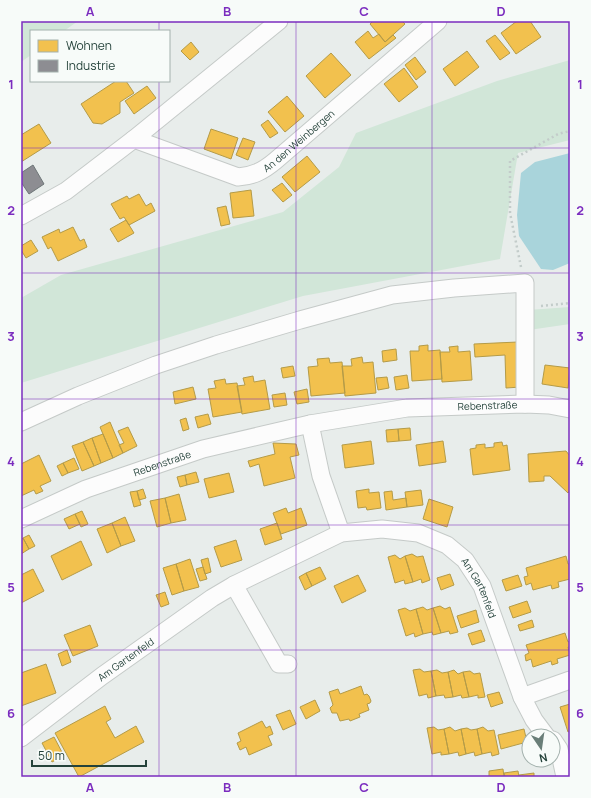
<svg xmlns="http://www.w3.org/2000/svg" width="591" height="798" viewBox="0 0 591 798" font-family="Manrope,sans-serif">
  <style>
    .green { fill: #d1e6d8 }
    .water { fill: #a9d4db }
    .homes { fill: #f2c14e; stroke: #b49b48 }
    .industry { fill: #8d8d92; stroke: #6e7678 }
    .lines { fill: none; stroke-linecap: round; stroke-linejoin: round }
    .minor-casing { stroke: #c5cac8; stroke-width: 19 }
    .path { stroke: #c3ccca; stroke-width: 2.5; stroke-dasharray: 2 3; stroke-linecap: butt }
    .minor { stroke: #fcfcfc; stroke-width: 17 }
    .grid { fill: none; stroke: #7b2cbf; stroke-width: 1; stroke-opacity: 0.55 }
    .labels { text-anchor: middle; stroke-width: 4; stroke-linejoin: round; paint-order: stroke }
    .street-label { font-size: 10px; fill: #24423a; stroke: #f7fbf9 }
    .neatline { fill: none; stroke: #7b2cbf; stroke-width: 1.5 }
    .grid-label { font-size: 13px; text-anchor: middle; font-weight: bold; fill: #7b2cbf }
  </style>
  <rect width="100%" height="100%" fill="#e8edeb"/>
  <path class="green" d="M21 21H78L64 31H31V55L21 62Z
    M570 60V140L518 153 500 259 303 296 21 383V298L61 275 283 212 339 167 356 133 497 81Z
    M570 307V324L529 330 528 310Z"/>
  <path class="water" d="M570 153V263L553 270 541 269 519 236 517 215 521 173 535 162Z"/>
  <path class="homes" d="M373 21H402L405 24 385 42 370 24Z
    M517 21H530L541 37 516 54 501 33Z
    M368 31 373 38 379 34 385 42 393 35 396 38 369 59 355 42Z
    M495 35 510 53 500 60 486 41Z
    M191 42 199 52 190 60 181 51Z
    M467 51 479 67 455 86 443 69Z
    M331 53 351 75 325 98 306 76Z
    M415 57 426 72 416 80 405 65Z
    M404 68 418 87 399 102 384 84Z
    M116 81H126L134 93 120 102V113L102 124 93 123 81 104Z
    M147 86 156 98 134 114 125 101Z
    M287 96 304 116 285 132 268 112Z
    M268 120 278 133 270 138 261 125Z
    M39 124 51 143 21 162V135Z
    M211 129 238 138 231 159 204 149Z
    M243 138 255 142 248 160 236 155Z
    M307 156 320 172 295 192 282 177Z
    M282 183 292 195 283 202 272 190Z
    M251 190 254 216 233 218 230 193Z
    M139 194 146 206 151 203 155 211 129 225 124 217 120 219 111 204 127 196 129 199Z
    M226 206 230 224 221 226 217 208Z
    M126 220 134 233 118 242 110 229Z
    M73 227 80 241 84 239 87 247 58 261 51 247 48 249 42 237 59 229 60 233Z
    M31 240 38 251 26 258 21 250V246Z
    M518 342 521 387 506 388 505 355 475 357 474 344Z
    M428 345V351L440 350 442 379 412 381 410 351H419V346Z
    M458 346V352L470 351 472 380 442 382 440 352H450L449 347Z
    M396 349 397 360 383 362 382 351Z
    M362 357 363 363 373 362 376 393 345 396 342 366H352L351 359Z
    M329 358 330 363 342 362 345 393 311 396 308 367 318 366 317 359Z
    M545 365 570 368 568 388 542 384Z
    M293 366 295 376 283 378 281 368Z
    M407 375 409 388 396 390 394 377Z
    M253 376 254 382 265 380 270 409 242 414 237 386 245 385 243 378Z
    M387 377 389 388 378 390 376 378Z
    M225 379 226 384 237 383 242 412 213 417 208 389 216 388 214 381Z
    M193 387 196 399 175 404 173 392Z
    M307 389 309 402 297 404 294 392Z
    M285 393 287 405 274 407 272 395Z
    M208 414 211 424 198 428 195 417Z
    M186 418 189 429 183 431 180 420Z
    M110 422 123 453 113 458 100 427Z
    M128 427 137 446 123 453 119 445 124 443 118 431Z
    M410 428 411 440 399 441 398 429Z
    M398 429 399 441 387 442 386 430Z
    M103 434 113 458 101 463 92 438Z
    M92 438 101 463 94 466 83 442Z
    M371 441 374 464 345 468 342 445Z
    M443 441 446 462 419 466 416 445Z
    M83 442 94 466 82 471 72 446Z
    M502 442 503 446 507 445 510 470 473 475 470 449 476 448V445L485 444V448L494 447V443Z
    M273 443 296 444 299 455 290 457 295 478 264 486 259 464 250 467 248 461 275 454Z
    M566 451 570 456V490L568 493 550 476H544V481L529 482 528 454Z
    M39 455 51 481 40 486 43 491 36 494 34 490 21 496V464Z
    M74 458 79 469 68 473 63 463Z
    M63 463 68 473 62 476 57 466Z
    M196 472 199 482 187 485 185 475Z
    M229 473 234 492 209 498 204 479Z
    M185 475 187 485 180 487 177 477Z
    M143 489 146 498 139 500 137 491Z
    M369 489V493L379 492 381 508 367 510 366 507 358 508 356 491Z
    M421 490 423 505 407 507 405 492Z
    M137 491 141 505 134 507 130 492Z
    M392 491 393 500 406 498 407 507 386 510 384 492Z
    M179 494 186 520 171 523 165 498Z
    M165 498 171 523 157 527 150 501Z
    M429 499 453 507 447 527 423 519Z
    M286 508 288 513 301 508 307 525 281 534 273 513Z
    M82 511 88 524 81 527 75 514Z
    M75 514 80 524 69 529 64 519Z
    M125 517 135 541 121 546 112 523Z
    M112 523 121 546 107 553 97 529Z
    M277 523 282 539 265 545 260 529Z
    M29 535 35 546 29 549 23 538Z
    M23 538 29 549 21 554V540Z
    M236 540 242 560 221 567 214 547Z
    M81 541 92 565 62 580 51 556Z
    M412 554 417 557 423 556 430 580 422 583 421 579 413 582 405 556Z
    M395 555 400 559 405 556 413 582 405 584 404 580 395 583 388 557Z
    M566 556 568 564H570V579L558 582 559 587 552 589 551 585 533 590 531 583 526 585 524 577 528 576 526 568Z
    M208 558 211 572 205 574 201 560Z
    M190 559 199 587 184 591 176 564Z
    M176 564 184 591 172 595 163 568Z
    M203 567 207 579 200 581 196 569Z
    M320 567 326 579 312 586 306 573Z
    M33 569 44 591 21 603V575Z
    M306 573 312 586 305 590 299 577Z
    M450 574 454 585 441 590 437 578Z
    M358 575 366 591 342 603 334 586Z
    M518 575 522 586 506 591 502 580Z
    M165 592 169 604 161 607 156 595Z
    M527 601 531 612 513 618 509 607Z
    M440 606 445 609 450 607 458 632 450 634 449 631 441 633 433 608Z
    M423 607 427 610 433 608 441 633 433 635 432 632 423 634 416 609Z
    M405 608 410 611 416 609 423 634 415 637 414 633 406 636 398 610Z
    M476 610 479 622 461 628 457 616Z
    M532 620 534 627 520 631 518 625Z
    M90 625 98 646 73 656 64 635Z
    M481 630 485 641 472 645 468 634Z
    M565 633 568 642 570 641V647H568L570 655 557 659 558 663 552 665 551 661 533 667 531 659 526 661 525 655 529 653 526 645Z
    M67 650 71 662 62 666 58 654Z
    M46 664 56 693 21 706V673Z
    M420 669 424 672 431 671 436 696 428 698 427 694 419 696 413 670Z
    M437 670 442 673 448 672 453 697 445 698 444 695 436 696 431 671Z
    M454 670 458 674 463 672 469 697 462 698 461 695 453 697 448 672Z
    M470 671 474 674 480 673 485 697 478 698V695L469 697 463 672Z
    M361 686 364 695 367 694 369 696 371 701 370 703 367 704 369 710 359 714 360 717 350 721 349 719 340 721 337 713H332L330 708 333 705 329 692 338 689 340 694Z
    M499 692 503 703 491 707 487 695Z
    M315 700 320 711 306 719 300 707Z
    M570 704V731L568 732 560 707Z
    M105 706 111 719 106 722 115 738 136 726 144 742 79 777 55 733Z
    M290 710 296 724 283 730 276 715Z
    M262 721 266 728 270 726 273 734 268 736 272 745 249 755 246 747 240 750 237 743 241 741 238 733Z
    M434 727 438 730 444 729 449 754 441 755V752L432 754 427 728Z
    M450 727 455 731 461 729 466 754 459 756 458 752 449 754 444 729Z
    M483 727 488 731 494 730 499 754 492 756 491 752 482 754 477 729Z
    M467 728 471 730 477 729 482 754 475 756 474 752 466 754 461 729Z
    M524 729 527 742 501 749 498 735Z
    M54 737 64 756 52 762 42 743Z
    M503 769 504 777H489V771Z
    M518 771 519 777H505L504 773Z
    M534 773V777H520L519 775Z"/>
  <path class="industry" d="M33 165 44 184 29 194 21 182V173Z"/>
  <g class="lines">
    <g class="minor-casing">
      <g id="minor">
        <path id="s1" d="M134 139 238 177C253 176 263 171 275 161L438 21"/>
        <path d="M21 216 66 191 134 139 279 21"/>
        <path d="M21 422 78 396 156 365 216 345 300 320 392 295 454 288 525 283V404"/>
        <path d="M310 424 321 476 341 533"/>
        <path id="s2" d="M21 519 86 489 203 449 310 424 407 408 525 404 549 405 570 409"/>
        <path d="M234 585 279 664H288"/>
        <path d="M522 697 570 680"/>
        <path id="s3" d="M21 738 102 676 212 598 234 585 341 533 382 529 418 533 447 545 465 560 482 586 522 697 534 720 546 736"/>
        <path d="M553 740 559 749 565 777"/>
      </g>
    </g>
    <path class="path" d="M521 267 510 213V161L558 134 570 131
      M541 306 570 303"/>
    <use href="#minor" class="minor"/>
  </g>
  <path class="grid" d="M159 21V31M296 21V777M432 21V777M159 81V777M21 148H570M21 273H570M21 399H570M21 525H570M21 650H570"/>
  <g class="labels">
    <g class="street-label">
      <text dy="4" stroke="none"><textPath href="#s1" startOffset="183">An den Weinbergen</textPath></text>
      <text dy="4" stroke="none"><textPath href="#s2" startOffset="484">Rebenstraße</textPath></text>
      <text dy="4" stroke="none"><textPath href="#s2" startOffset="152">Rebenstraße</textPath></text>
      <text dy="4" stroke="none"><textPath href="#s3" startOffset="545">Am Gartenfeld</textPath></text>
      <text dy="4" stroke="none"><textPath href="#s3" startOffset="131">Am Gartenfeld</textPath></text>
    </g>
  </g>
  <rect width="591" height="798" fill="none" stroke="#f7fbf9" stroke-width="44"/>
  <rect x="30" y="30" width="140" height="52" fill="#f7fbf9" stroke="#a3b1ad"/>
  <rect x="38" y="40" width="20" height="12" fill="#f2c14e" stroke="#a3b1ad"/>
  <text x="66" y="50" font-size="12" fill="#24423a">Wohnen</text>
  <rect x="38" y="60" width="20" height="12" fill="#8d8d92" stroke="#a3b1ad"/>
  <text x="66" y="70" font-size="12" fill="#24423a">Industrie</text>
  <g transform="translate(541 748) rotate(167)"><circle r="19" fill="#f7fbf9" stroke="#a3b1ad"/>
  <path d="M0-3L7 15L0 10L-7 15Z" fill="#697e78"/>
  <text y="-6" font-size="11" font-weight="bold" text-anchor="middle" fill="#24423a">N</text>
  </g>
  <path d="M32 760v6h114v-6" fill="none" stroke="#24423a" stroke-width="2"/>
  <text x="38" y="760" font-size="12" fill="#24423a" stroke="#f7fbf9" stroke-width="3" paint-order="stroke">50 m</text>
  <rect x="22" y="22" width="547" height="754" class="neatline"/>
  <g class="grid-label">
    <text x="90" y="16">A</text>
    <text x="227" y="16">B</text>
    <text x="364" y="16">C</text>
    <text x="501" y="16">D</text>
    <text x="11" y="89">1</text>
    <text x="580" y="89">1</text>
    <text x="11" y="215">2</text>
    <text x="580" y="215">2</text>
    <text x="11" y="341">3</text>
    <text x="580" y="341">3</text>
    <text x="11" y="466">4</text>
    <text x="580" y="466">4</text>
    <text x="11" y="592">5</text>
    <text x="580" y="592">5</text>
    <text x="11" y="718">6</text>
    <text x="580" y="718">6</text>
    <text x="90" y="792">A</text>
    <text x="227" y="792">B</text>
    <text x="364" y="792">C</text>
    <text x="501" y="792">D</text>
  </g>
</svg>
